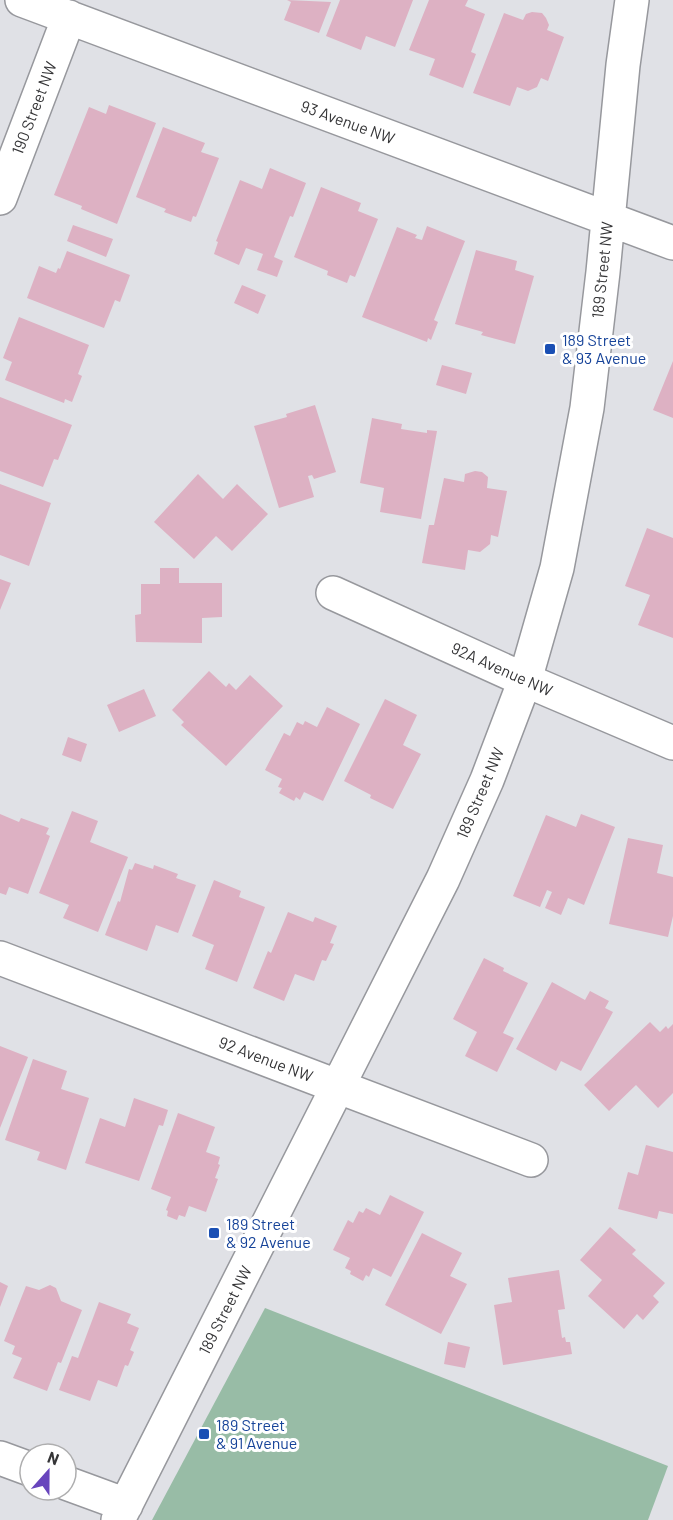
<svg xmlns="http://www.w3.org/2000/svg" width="673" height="1520" viewBox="0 0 673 1520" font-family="Barlow,sans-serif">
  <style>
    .green { fill: #98bca6 }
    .building { fill: #ddb1c3 }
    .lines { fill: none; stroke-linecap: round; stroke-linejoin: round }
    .minor-casing { stroke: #97989d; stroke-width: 36 }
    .minor { stroke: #fff; stroke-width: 33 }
    .transit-dot { fill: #1a4fb4; stroke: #fff; stroke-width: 2 }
    .labels { text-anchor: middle; stroke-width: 6; stroke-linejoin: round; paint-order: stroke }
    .street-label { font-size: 16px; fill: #353537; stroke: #fff }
    .transit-label { font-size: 16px; fill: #164399; stroke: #fff; text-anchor: start }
  </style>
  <rect width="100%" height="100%" fill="#e0e1e6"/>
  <path class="green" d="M265 1308 668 1466 648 1520H152Z"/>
  <path class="building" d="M287 0 331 2 319 33 284 20 291 2Z
    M340 0H413L395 47 366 36 361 50 326 36Z
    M429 0H468L465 6 485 14 471 52 476 54 463 88 429 75 435 59 409 50Z
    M532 12 542 13 546 18 549 25 547 30 564 37 548 81 541 78 537 87 528 91 517 87 510 106 473 93 504 13 523 20 526 14Z
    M109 105 156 123 117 224 81 209 82 206 54 195 89 107 106 114Z
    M163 127 205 143 201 152 219 158 196 217 193 216 191 222 164 212 166 209 136 197Z
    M270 168 306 183 293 217 290 216 274 257 283 261 277 277 257 270 263 254 246 248 239 265 214 254 218 242 216 241 240 180 262 189Z
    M321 187 361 203 358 211 378 219 355 277 350 275 347 283 327 275 328 271 294 257Z
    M73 225 113 239 106 257 67 241Z
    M427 226 465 241 434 320 438 322 431 340 428 338 427 342 362 317 397 227 417 235 415 238 422 240Z
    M476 250 517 261 515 270 534 276 515 344 481 335 483 332 455 324Z
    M67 251 130 275 120 302 115 300 104 328 27 298 39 266 56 273 58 268 60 269Z
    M242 285 266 295 258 314 234 303Z
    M19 317 89 345 78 374 82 376 72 402 65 399 64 403 5 380 12 362 3 358Z
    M673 361V418L653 410Z
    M442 365 472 373 466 394 436 385Z
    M0 397 72 425 58 460 54 459 43 487 0 471Z
    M315 405 336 472 314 479 312 475 308 476 314 497 279 508 254 426 287 417 286 414Z
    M372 418 402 424 401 429 427 433V430L437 431 421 519 380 512 384 488 360 483Z
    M475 471 482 472 488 477 487 488 507 491 498 537 491 535 490 544 480 552 468 550 465 570 422 563 429 525H434L444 478 464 482 465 474Z
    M198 474 223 499 237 484 268 514 232 551 216 536 194 559 154 522Z
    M0 484 51 503 29 566 0 555Z
    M647 528 673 538V638L638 625 650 595 625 586Z
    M160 568H179V583H222V617L202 618V643L136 642 135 615 141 614V584H160Z
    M0 579 11 583 0 610Z
    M209 671 226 687 229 683 236 690 250 675 283 706 226 766 181 725 184 722 172 710Z
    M144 689 156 716 119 732 107 705Z
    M385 699 417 715 403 745 421 754 393 809 370 798 371 795 344 781Z
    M327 707 360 724 323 801 304 792 300 800 296 797 294 801 279 793 282 788 278 787 282 779 265 770 284 733 290 736 297 722 303 725 305 721 317 727Z
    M68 737 87 744 81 762 62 755Z
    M72 811 98 821 90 842 128 857 98 932 63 918 69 905 39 893Z
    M0 814 19 822 21 818 49 828 46 834 50 836 28 894 9 887 6 895 0 893Z
    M581 814 615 827 584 905 568 898 561 915 545 908 552 892 547 890 540 907 513 896 546 815 576 827Z
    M628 838 663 845 657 873 673 877V916L668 937 609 924Z
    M135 863 153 869 154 865 178 874 176 878 196 885 178 933 156 925 147 951 105 935 118 901 120 902 129 869 132 870Z
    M214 880 241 891 239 897 265 907 237 982 205 969 214 945 192 936Z
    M288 912 313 922 315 917 337 926 330 943 334 944 326 961 322 960 314 981 295 974 284 1001 253 988 268 951 271 953Z
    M484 958 504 968 503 971 528 983 503 1033 514 1038 497 1072 465 1056 477 1032 453 1019Z
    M552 982 585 1000 590 991 609 1001 605 1008 613 1012 581 1071 561 1061 556 1071 516 1049Z
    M650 1022 660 1032 666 1026 668 1029 673 1024V1093L658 1108 636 1085 609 1111 584 1085Z
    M0 1046 28 1057 0 1128Z
    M33 1059 67 1071 61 1089 89 1098 66 1170 37 1160 40 1152 5 1140Z
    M134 1098 168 1110 163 1126 159 1125 139 1181 85 1163 100 1118 125 1127Z
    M178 1113 215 1127 206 1152 220 1157 218 1164 220 1165 215 1178 218 1179 206 1212 189 1206 185 1217 179 1215 177 1220 167 1216 168 1211 166 1210 171 1197 151 1189Z
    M646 1145 673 1152V1214L659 1211 657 1219 618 1209 628 1172 638 1175Z
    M390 1195 424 1212 391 1277 373 1268 369 1277 366 1275 363 1281 350 1274 351 1271 345 1268 350 1258 333 1250 348 1220 353 1223 359 1211 363 1213 366 1208 380 1215Z
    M610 1227 636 1250 632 1254 665 1283 653 1296 659 1302 643 1320 637 1314 624 1329 588 1296 602 1280 580 1260Z
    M422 1233 462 1253 450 1276 467 1284 441 1334 385 1305Z
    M559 1270 565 1309 558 1310 562 1338 565 1337 566 1342H570L572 1354 503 1365 494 1305 512 1302 508 1278Z
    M0 1282 8 1286 0 1307Z
    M50 1285 56 1288 61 1301 82 1310 61 1363 58 1362 47 1391 13 1378 22 1358 12 1354 15 1346 4 1341 26 1286 39 1290Z
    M99 1302 131 1314 127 1323 139 1328 130 1350 134 1352 128 1366 125 1365 117 1387 98 1380 90 1401 59 1390 72 1356 78 1358Z
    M448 1342 470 1347 465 1368 444 1364Z"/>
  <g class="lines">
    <g class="minor-casing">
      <path id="minor" d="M22 0 673 243
        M0 198 69 17
        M333 593 525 680 673 743
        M0 958 531 1160
        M0 1458 30 1469
        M66 1483 126 1505
        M118 1520 443 879 487 780 525 680 557 568 587 408 603 272 623 65 632 0"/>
    </g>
    <use href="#minor" class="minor"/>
  </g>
  <g class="transit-dot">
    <rect x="544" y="343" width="12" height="12" rx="3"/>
    <rect x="208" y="1227" width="12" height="12" rx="3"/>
    <rect x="198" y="1428" width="12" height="12" rx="3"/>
  </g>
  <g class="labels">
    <g class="street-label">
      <text transform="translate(34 108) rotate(-69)" y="6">190 Street NW</text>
      <text transform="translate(348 122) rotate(20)" y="6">93 Avenue NW</text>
      <text transform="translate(602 270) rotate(-84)" y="6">189 Street NW</text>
      <text transform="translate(502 669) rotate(24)" y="6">92A Avenue NW</text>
      <text transform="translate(480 793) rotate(-67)" y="6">189 Street NW</text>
      <text transform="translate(266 1059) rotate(21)" y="6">92 Avenue NW</text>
      <text transform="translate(225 1310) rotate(-63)" y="6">189 Street NW</text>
    </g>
    <g class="transit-label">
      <text x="562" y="346">189 Street<tspan x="562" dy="18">&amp; 93 Avenue</tspan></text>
      <text x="226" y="1230">189 Street<tspan x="226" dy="18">&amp; 92 Avenue</tspan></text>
      <text x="216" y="1431">189 Street<tspan x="216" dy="18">&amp; 91 Avenue</tspan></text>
    </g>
  </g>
  <g transform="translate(48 1472) rotate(21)"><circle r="28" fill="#ffffff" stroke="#aeaeaf" stroke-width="1.5"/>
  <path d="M0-4.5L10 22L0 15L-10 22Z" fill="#6845bd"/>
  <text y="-9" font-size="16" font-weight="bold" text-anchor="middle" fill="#353537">N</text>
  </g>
</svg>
